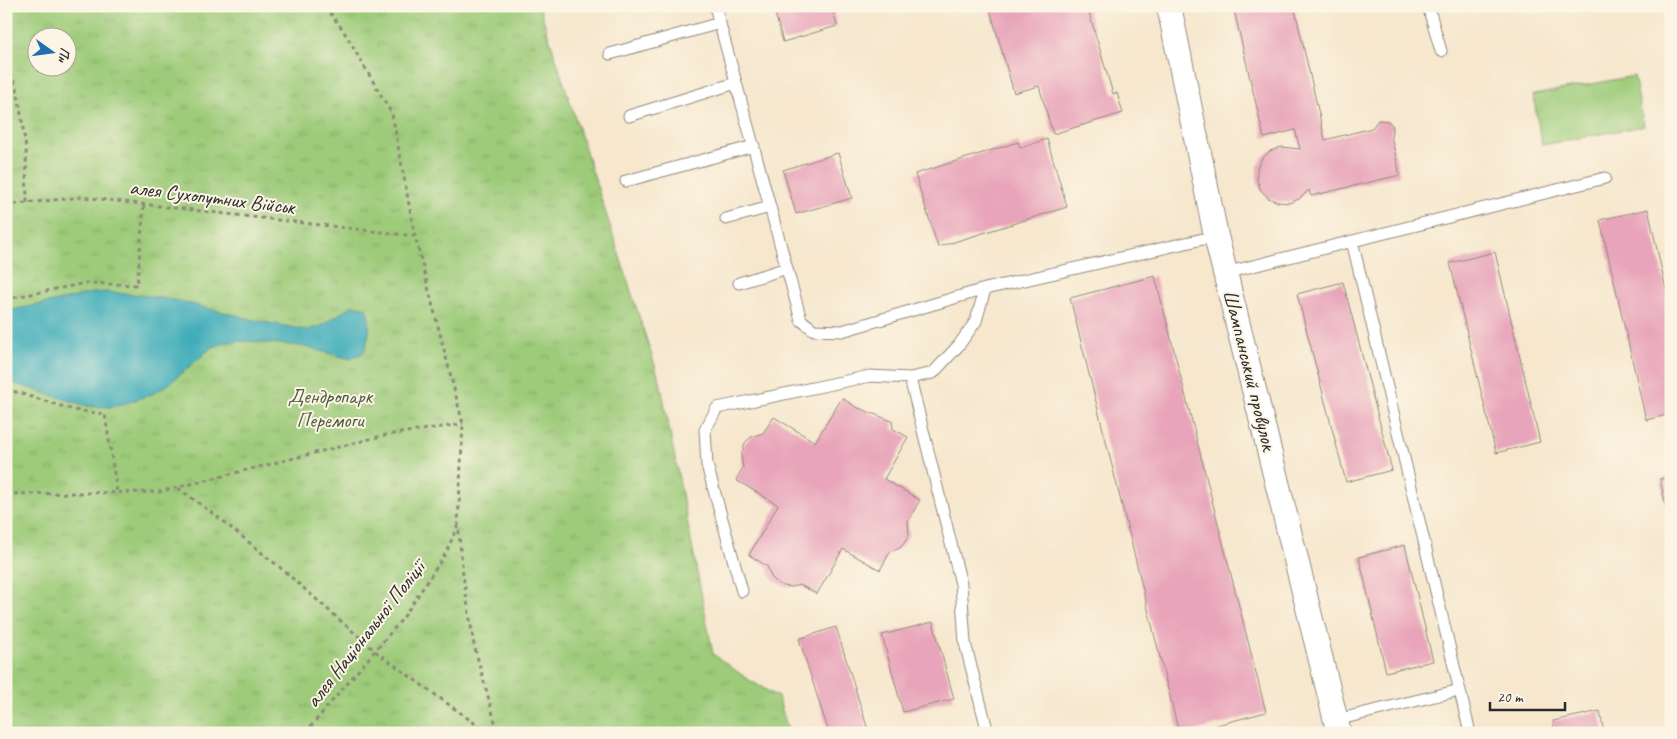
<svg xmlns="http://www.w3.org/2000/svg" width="1677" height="739" viewBox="0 0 1677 739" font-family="Caveat,sans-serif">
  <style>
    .park { fill: url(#park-tufts); stroke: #647b52; fill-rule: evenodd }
    .garden { fill: #9dcb79; stroke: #647b52 }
    .water { fill: #3babb8; stroke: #336b72 }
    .building { fill: #e8a4ba }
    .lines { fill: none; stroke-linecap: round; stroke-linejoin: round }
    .service-casing { stroke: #90897c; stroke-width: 13 }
    .minor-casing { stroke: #90897c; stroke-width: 26 }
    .path { stroke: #90897c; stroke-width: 3; stroke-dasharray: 4 4; stroke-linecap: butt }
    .service { stroke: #fff; stroke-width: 11 }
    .minor { stroke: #fff; stroke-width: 24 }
    .labels { text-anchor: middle; stroke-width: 4; stroke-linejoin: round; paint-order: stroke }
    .street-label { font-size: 21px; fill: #2b2b2b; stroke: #fcf5e5 }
    .park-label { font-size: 21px; fill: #4d5b42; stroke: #fcf5e5 }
  </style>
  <defs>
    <pattern id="park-tufts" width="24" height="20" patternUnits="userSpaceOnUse" patternTransform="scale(1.25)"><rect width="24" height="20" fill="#9dcb79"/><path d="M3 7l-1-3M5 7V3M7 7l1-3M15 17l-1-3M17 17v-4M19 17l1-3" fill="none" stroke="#87ae69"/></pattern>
  </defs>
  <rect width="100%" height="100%" fill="#fcf5e5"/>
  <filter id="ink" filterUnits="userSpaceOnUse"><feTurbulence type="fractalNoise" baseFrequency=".02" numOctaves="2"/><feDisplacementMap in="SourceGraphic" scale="10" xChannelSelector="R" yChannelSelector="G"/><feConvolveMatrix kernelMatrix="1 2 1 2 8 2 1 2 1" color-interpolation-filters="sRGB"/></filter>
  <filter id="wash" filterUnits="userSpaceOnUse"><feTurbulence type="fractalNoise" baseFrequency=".0096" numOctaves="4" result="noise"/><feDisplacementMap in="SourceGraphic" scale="20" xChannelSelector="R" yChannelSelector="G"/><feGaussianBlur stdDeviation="1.12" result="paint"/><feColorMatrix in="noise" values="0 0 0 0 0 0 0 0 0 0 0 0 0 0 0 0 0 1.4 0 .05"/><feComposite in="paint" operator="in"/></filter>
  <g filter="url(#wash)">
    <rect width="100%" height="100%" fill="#f6e7cd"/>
    <path class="park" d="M6 6H539L660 381 713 654 746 678 778 697 789 733H6ZM38 38H68V68H38Z"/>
    <path class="garden" d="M1634 76 1644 126 1542 145 1533 95Z"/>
    <path class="water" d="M106 292 149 296 179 301 259 321 306 330 321 326 353 305 366 308C372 321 369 339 364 352L351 359 301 346 246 341 226 342 211 348 169 384 154 393 133 401 110 407 87 406 6 381V311L58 301 92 293Z"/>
    <g id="blocks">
      <path class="building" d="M773 6H832L837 26 783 42Z
        M989 6H1087L1113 94 1117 93 1123 113 1053 134 1039 86 1014 93Z
        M1233 6H1294L1325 140 1372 128 1378 120 1388 121 1393 126 1391 136 1400 175 1311 196 1309 190 1299 199 1289 203 1278 202 1268 198 1260 189 1257 179V168L1262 158 1270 151 1281 147 1300 149 1295 130 1264 138Z
        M1047 139 1067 207 938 247 915 174 1018 142 1020 148Z
        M838 153 852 198 796 214 783 170Z
        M1648 209 1671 312V414L1646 420 1600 220Z
        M1495 252 1540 442 1496 453 1450 263Z
        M1155 276 1266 712 1187 733H1179L1070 298Z
        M1343 282 1392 470 1346 482 1297 294Z
        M842 398 856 407 892 421 893 429 908 437 884 479 920 500 908 521 909 535 905 542 900 548 890 552 880 570 843 549 817 594 800 585 791 587 783 586 776 582 771 577 767 566 749 555 778 505 736 480 743 467 741 456 745 443 751 437 763 433 774 417 815 442Z
        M1671 477V526H1670L1660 479Z
        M1405 545 1433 661 1386 672 1359 557Z
        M933 622 954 699 903 712 882 635Z
        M836 627 869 733H829L799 639Z
        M1600 711 1604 733H1555L1553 721Z"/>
    </g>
  </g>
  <g filter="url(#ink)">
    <use href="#blocks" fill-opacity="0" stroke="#90897c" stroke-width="1"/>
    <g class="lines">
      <g class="service-casing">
        <path id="service" d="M715 6 801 320 814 330 842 331 985 289 1216 236
          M1428 6 1441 51
          M610 54 720 23
          M629 116 736 83
          M626 181 754 146
          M726 219 770 207
          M1352 241 1470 733
          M1225 273 1605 178
          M739 283 787 268
          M910 378 961 584 965 643 988 733
          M742 591 707 465 705 430 717 408 870 376 910 378 933 373 959 345 976 321 985 289
          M1336 720 1460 690"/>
      </g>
      <g class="minor-casing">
        <path id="minor" d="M1169 6 1216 236 1339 733"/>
      </g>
      <path class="path" d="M325 6 343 30 392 114 415 236 463 424 458 524 463 575 474 645 498 733
        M6 66 17 87 26 148 27 203
        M6 205 82 197 415 236
        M6 299 86 283 137 285 144 204
        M6 389 74 410 105 414 117 493
        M178 488 219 518 283 570 375 651 488 733
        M6 494 159 492 386 435 463 424
        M305 733 403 618 446 553 458 525"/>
      <use href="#service" class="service"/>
      <use href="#minor" class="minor"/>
    </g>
  </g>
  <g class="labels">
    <g class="street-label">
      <text transform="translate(212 197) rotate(7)" y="7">алея Сухопутних Військ</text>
      <text transform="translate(1250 370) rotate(76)" y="7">Шампанський провулок</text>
      <text transform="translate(365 634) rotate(-52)" y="7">алея Національної Поліції</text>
    </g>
    <g class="park-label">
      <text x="330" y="403">Дендропарк<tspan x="330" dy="24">Перемоги</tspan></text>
    </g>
  </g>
  <rect width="1677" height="739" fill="none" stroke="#fcf5e5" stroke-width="25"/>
  <g transform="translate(52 52) rotate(104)"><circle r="24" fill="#fcf5e5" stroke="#a8a49b"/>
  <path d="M0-4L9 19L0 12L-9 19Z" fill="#1f6fb2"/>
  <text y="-8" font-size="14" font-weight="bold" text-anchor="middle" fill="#2b2b2b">Пн</text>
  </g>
  <path d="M1490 702v8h75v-8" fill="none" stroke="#2b2b2b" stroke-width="2.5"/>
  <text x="1497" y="702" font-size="15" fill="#2b2b2b" stroke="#fcf5e5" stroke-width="4" paint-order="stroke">20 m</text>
</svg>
